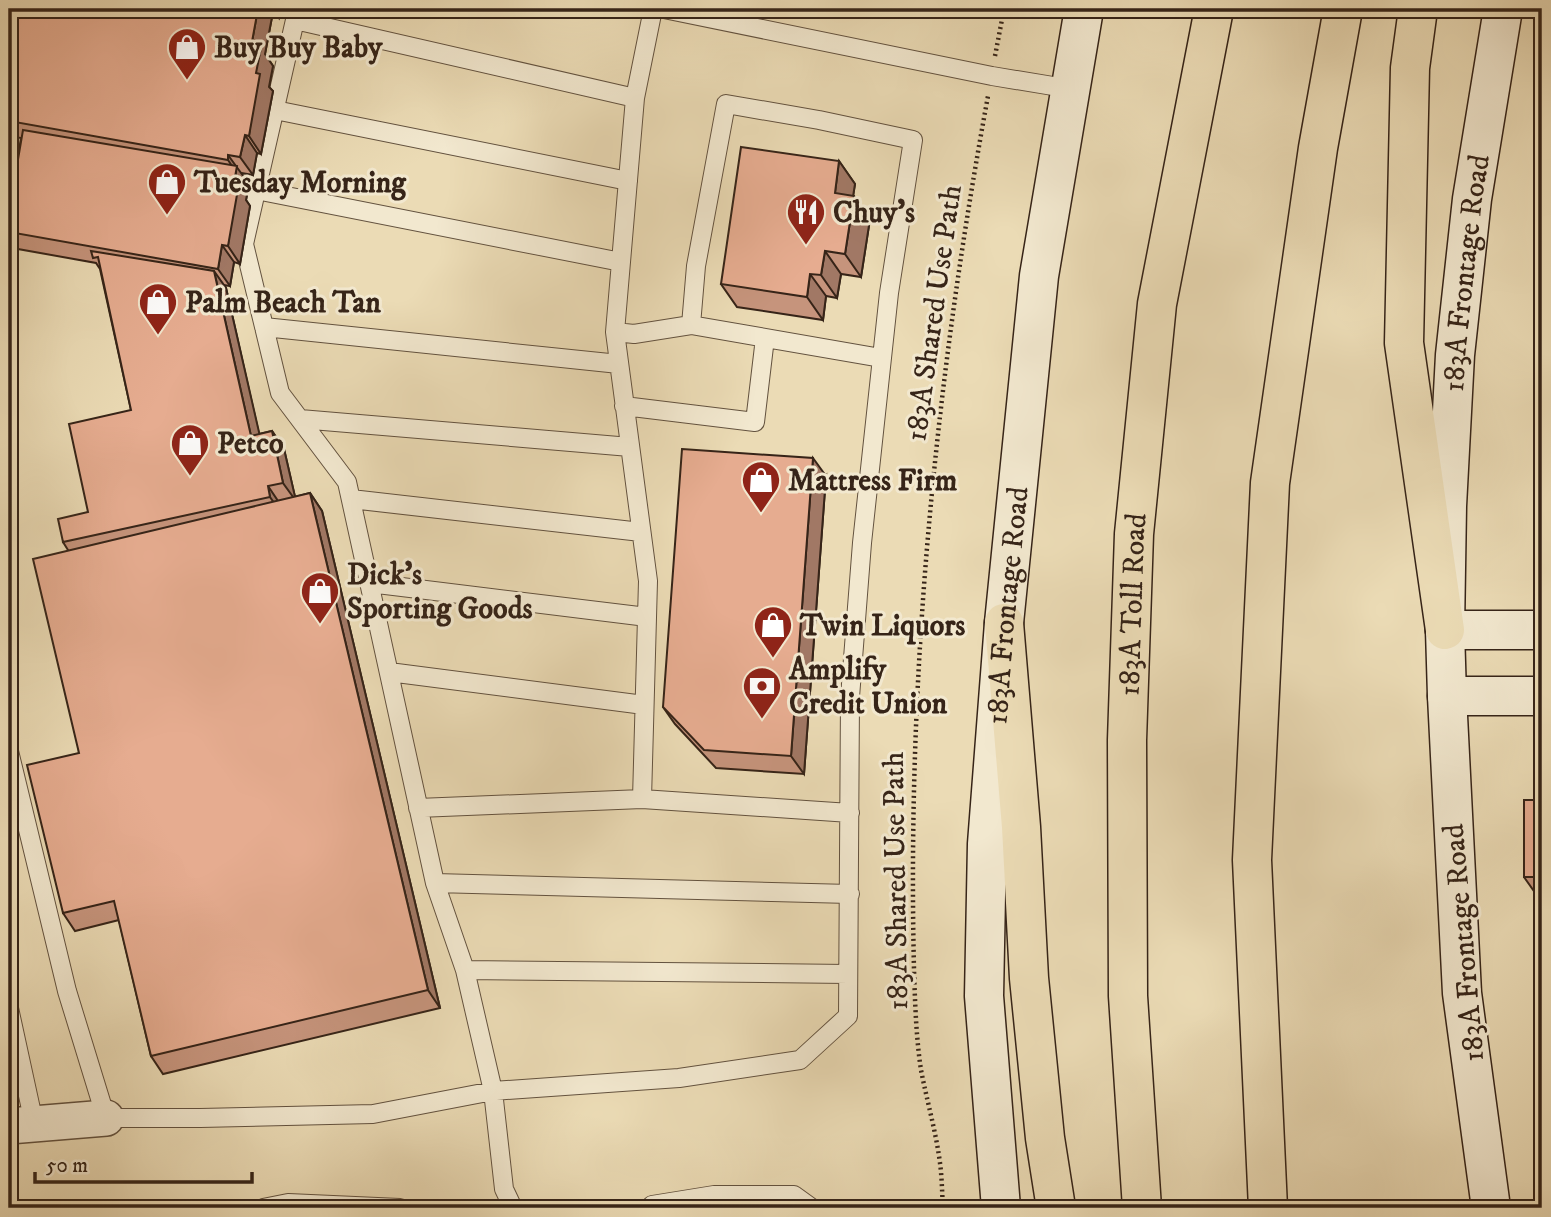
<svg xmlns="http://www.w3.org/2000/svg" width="1551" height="1217" viewBox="0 0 1551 1217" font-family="'IM FELL DW Pica',serif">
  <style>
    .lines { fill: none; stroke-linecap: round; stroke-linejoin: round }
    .lane-casing { stroke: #63523f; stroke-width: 20 }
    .street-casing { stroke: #63523f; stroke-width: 38 }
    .secondary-casing { stroke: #362418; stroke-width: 41 }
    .highway-casing { stroke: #362418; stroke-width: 41 }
    .path { stroke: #362418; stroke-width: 4.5; stroke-dasharray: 2 3.5; stroke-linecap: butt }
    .lane { stroke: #f2e8cf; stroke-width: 18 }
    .street { stroke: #f2e8cf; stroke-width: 35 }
    .secondary { stroke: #f2e8cf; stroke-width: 38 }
    .highway { stroke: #ebdbb5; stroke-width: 38 }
    .wall { fill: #c6947c; stroke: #362418; stroke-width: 2 }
    .shaded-wall { fill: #a17865; stroke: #362418; stroke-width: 2 }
    .building { fill: #e6ac90; stroke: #362418; stroke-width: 2 }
    .labels { text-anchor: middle; stroke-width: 6; stroke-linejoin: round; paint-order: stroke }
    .poi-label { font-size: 30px; font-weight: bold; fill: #362418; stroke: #f2e8cf; text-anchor: start }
    .street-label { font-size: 30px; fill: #362418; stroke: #f2e8cf }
  </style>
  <rect width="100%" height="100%" fill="#ebdbb5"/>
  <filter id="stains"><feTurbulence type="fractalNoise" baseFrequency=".00286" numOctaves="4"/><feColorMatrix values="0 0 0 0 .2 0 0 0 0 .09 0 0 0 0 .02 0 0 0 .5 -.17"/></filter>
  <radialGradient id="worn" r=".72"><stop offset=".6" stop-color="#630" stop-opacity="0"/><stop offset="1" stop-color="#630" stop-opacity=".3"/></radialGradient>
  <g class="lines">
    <g class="lane-casing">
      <path id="lane" d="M664 9 992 76 1071 89
        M635 98 653 9
        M275 110 628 181
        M256 190 621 262
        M691 325 881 358
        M264 327 619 364
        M624 406 755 422 765 338
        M300 419 630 447
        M351 499 641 532
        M369 583 647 617
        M389 672 644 705
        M9 751 67 991 106 1118H200L373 1114 493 1091 679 1078 800 1060 848 1016 850 697 862 543 889 293 913 140 819 120 726 104 696 266 691 325 634 334 615 332
        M642 799 850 813
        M418 808 642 799 648 581 615 332 635 98 295 20 244 244 280 393 347 482 435 883 465 970 493 1091 504 1189 513 1208
        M435 883 850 894
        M465 970 848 974
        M9 1008 34 1123
        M263 1208 288 1203 400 1208
        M649 1208 652 1205 714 1195H794L812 1208"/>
    </g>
    <g class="street-casing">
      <path id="street" d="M9 1126 106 1118"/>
    </g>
    <g class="secondary-casing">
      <g id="secondary">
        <path d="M1445 630H1542"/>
        <path d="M1447 696H1542"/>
        <path id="s1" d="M1001 1208 984 996 987 844 1004 623 1039 276 1084 9"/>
        <path id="s2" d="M1491 1208 1462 993 1447 696 1445 630 1447 506 1455 355 1472 199 1503 9"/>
      </g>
    </g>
    <g class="highway-casing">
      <g id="highway">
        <path d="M1418 9 1410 68 1404 343 1445 630"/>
        <path d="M1004 623 1021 827 1029 978 1045 1138 1056 1208"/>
        <path id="s3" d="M1142 1208 1128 996 1127 740 1134 534 1157 304 1214 9"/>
        <path d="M1268 1208 1252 860 1270 483 1318 148 1343 9"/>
      </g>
    </g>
    <path class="path" d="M995 56 1004 9
      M943 1208C942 1193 942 1178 940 1163 936 1132 927 1101 921 1070 916 1037 915 1002 914 969 907 676 935 383 988 96"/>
    <use href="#lane" class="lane"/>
    <use href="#street" class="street"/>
    <use href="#secondary" class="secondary"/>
    <use href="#highway" class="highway"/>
  </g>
  <path class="wall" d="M9 9H281L279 18 272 17 265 54 273 66 269 87 273 91 261 154 257 153 253 175 241 173 249 184 246 200 250 206 240 264 234 262 230 286 224 285 226 288 259 434 272 431 284 449 295 497 310 493 322 511 440 1008 163 1074 151 1056 119 920 75 931 63 913 79 753 68 550 63 542 88 512 131 410 100 269 96 263 18 249 9 237V212L21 138 9 136Z
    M839 161 855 184 853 196 870 219 861 277 841 274 837 298 826 296 823 320 737 307 721 284Z
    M826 476 804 774 716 768 675 724 663 707Z
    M1542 800V894H1536L1524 877Z"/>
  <path class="shaded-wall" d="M258 9H266L272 17 265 54 273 66 269 87 273 91 261 154 249 136 256 73 251 47Z
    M273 9H281L279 18Z
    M245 135 257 153 253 175 240 157Z
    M228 155 249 184 246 200 250 206 240 264 228 246 233 188 236 172 228 160Z
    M839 161 855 184 850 216 835 193Z
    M854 196 870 219 861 277 845 254Z
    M222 245 234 262 230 286 218 269Z
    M825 251 841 274 837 298 821 275Z
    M214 271 226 288 264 454 251 436Z
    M810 274 826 296 823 320 807 297Z
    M272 431 284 449 296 501 283 483Z
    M813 458 826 476 804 774 791 756Z
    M268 486 280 504 282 514 270 497Z
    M310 493 322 511 440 1008 428 990Z"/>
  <path class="building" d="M9 9H258L251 47 261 48 256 73 260 74 249 136 245 135 240 157 228 155V160L9 121Z
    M23 130 237 166 233 188 238 189 228 246 222 245 218 269 9 232V212Z
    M741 147 839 161 835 193 854 196 845 254 825 251 821 275 810 274 807 297 721 284Z
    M91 251 214 271 251 436 272 431 283 483 268 486 270 497 63 542 58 519 88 512 69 424 131 410 98 257 93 258Z
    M682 449 813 458 791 756 704 750 663 707Z
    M310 493 428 990 151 1056 114 901 63 913 27 765 79 753 33 559Z
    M1524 800H1542V877H1524Z"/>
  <defs>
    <g id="shop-pin" transform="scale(2.0125)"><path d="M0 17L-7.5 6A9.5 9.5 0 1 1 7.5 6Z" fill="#8f2418" stroke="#f2e8cf"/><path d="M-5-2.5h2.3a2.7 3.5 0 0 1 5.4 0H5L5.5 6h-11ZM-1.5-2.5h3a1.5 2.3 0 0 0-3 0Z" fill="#fff"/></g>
    <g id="restaurant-pin" transform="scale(2.0125)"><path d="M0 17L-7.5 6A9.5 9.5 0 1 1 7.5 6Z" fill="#8f2418" stroke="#f2e8cf"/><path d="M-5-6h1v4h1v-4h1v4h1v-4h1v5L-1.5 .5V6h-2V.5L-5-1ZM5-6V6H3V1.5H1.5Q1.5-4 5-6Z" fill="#fff"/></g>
    <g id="bank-pin" transform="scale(2.0125)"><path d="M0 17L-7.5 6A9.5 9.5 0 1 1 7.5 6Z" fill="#8f2418" stroke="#f2e8cf"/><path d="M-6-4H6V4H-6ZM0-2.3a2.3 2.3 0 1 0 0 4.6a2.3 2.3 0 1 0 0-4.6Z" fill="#fff"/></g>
  </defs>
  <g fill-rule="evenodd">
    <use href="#shop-pin" x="187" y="47"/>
    <use href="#shop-pin" x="167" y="182"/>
    <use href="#restaurant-pin" x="806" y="212"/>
    <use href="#shop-pin" x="158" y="302"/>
    <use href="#shop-pin" x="190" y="443"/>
    <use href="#shop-pin" x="761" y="480"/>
    <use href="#shop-pin" x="320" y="591"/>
    <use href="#shop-pin" x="773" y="625"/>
    <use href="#bank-pin" x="762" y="686"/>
  </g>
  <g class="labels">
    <g class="poi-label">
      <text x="214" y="57">Buy Buy Baby</text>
      <text x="194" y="192">Tuesday Morning</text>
      <text x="833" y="222">Chuy's</text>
      <text x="185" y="312">Palm Beach Tan</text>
      <text x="217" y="453">Petco</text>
      <text x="788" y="490">Mattress Firm</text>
      <text x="347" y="584">Dick's<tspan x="347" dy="34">Sporting Goods</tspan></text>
      <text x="800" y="635">Twin Liquors</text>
      <text x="789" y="679">Amplify<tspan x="789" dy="34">Credit Union</tspan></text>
    </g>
    <g class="street-label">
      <text dy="10" stroke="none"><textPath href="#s2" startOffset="938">183A Frontage Road</textPath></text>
      <text transform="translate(933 313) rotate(-82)" y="10">183A Shared Use Path</text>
      <text dy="10" stroke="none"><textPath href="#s3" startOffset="604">183A Toll Road</textPath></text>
      <text dy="10" stroke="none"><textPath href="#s1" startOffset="604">183A Frontage Road</textPath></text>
      <text transform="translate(895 881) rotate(-91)" y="10">183A Shared Use Path</text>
      <text transform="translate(1463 943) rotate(-95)" y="10">183A Frontage Road</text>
    </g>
  </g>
  <rect width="1551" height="1217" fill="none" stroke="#ebdbb5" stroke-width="35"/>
  <rect x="10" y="10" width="1530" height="1196" fill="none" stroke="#362418" stroke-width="3.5"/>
  <rect x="18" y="18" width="1516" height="1182" fill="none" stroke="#362418" stroke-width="2"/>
  <path d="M35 1172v10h217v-10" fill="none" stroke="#362418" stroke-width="3.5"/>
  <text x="46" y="1172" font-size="21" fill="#362418" stroke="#f2e8cf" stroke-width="5" paint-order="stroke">50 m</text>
  <rect width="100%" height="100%" filter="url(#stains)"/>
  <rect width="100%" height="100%" fill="url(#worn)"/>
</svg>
